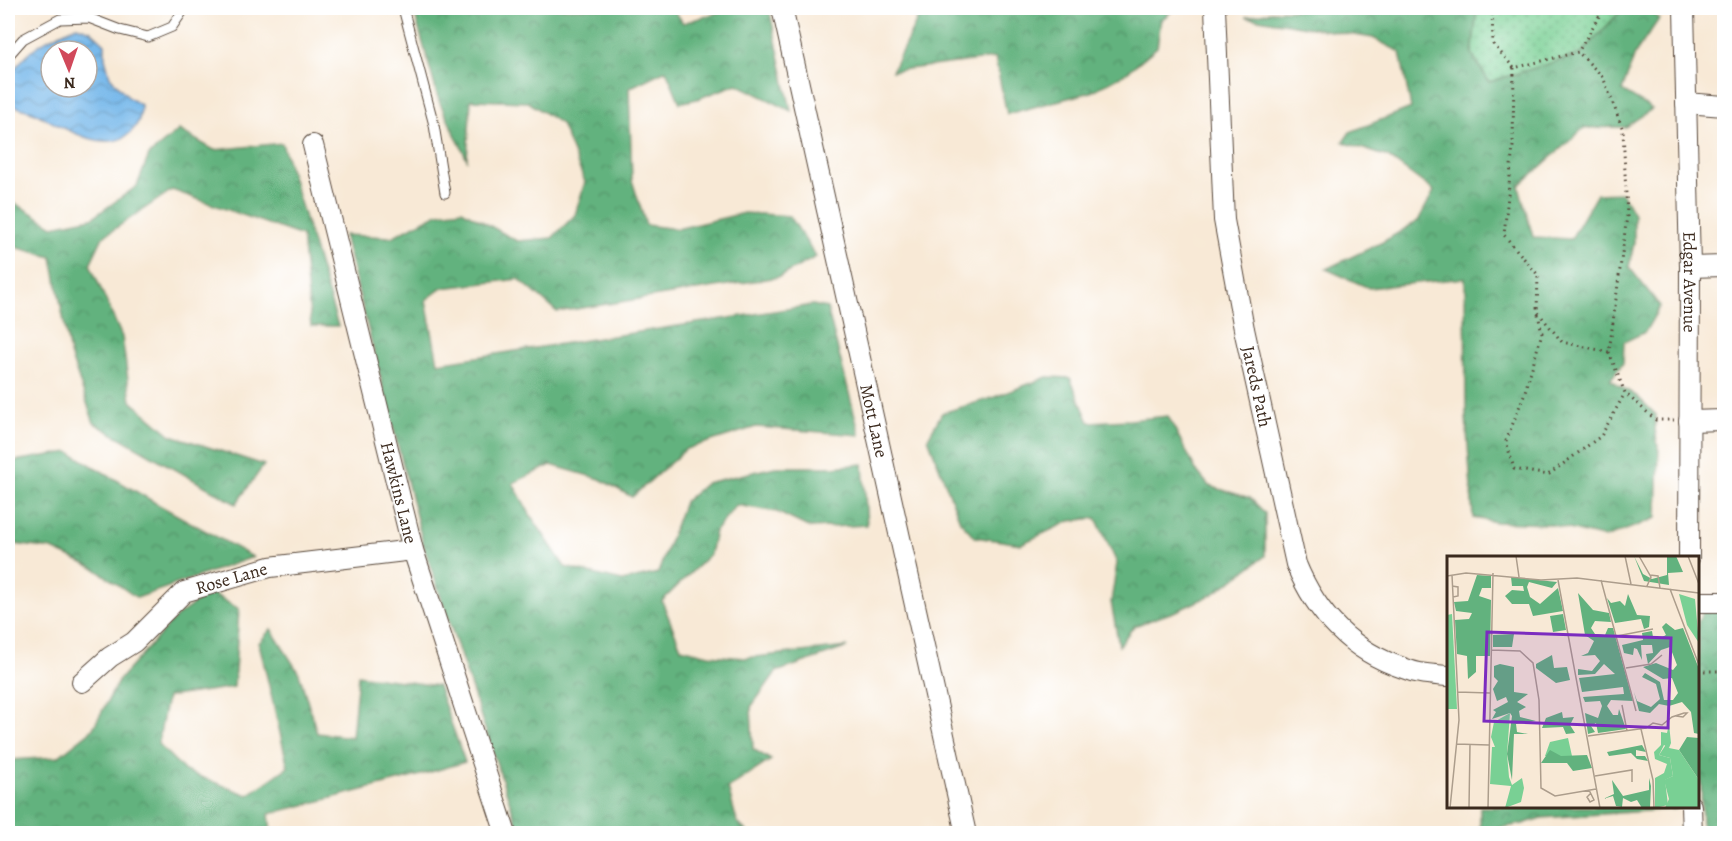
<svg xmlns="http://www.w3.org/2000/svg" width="1732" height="841" viewBox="0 0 1732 841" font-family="Alegreya,serif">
<defs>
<pattern id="grass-dots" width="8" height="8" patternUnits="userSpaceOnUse" patternTransform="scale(1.5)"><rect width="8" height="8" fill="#79d094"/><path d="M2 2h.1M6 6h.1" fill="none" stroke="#64a978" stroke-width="1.8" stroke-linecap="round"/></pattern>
<pattern id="forest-crowns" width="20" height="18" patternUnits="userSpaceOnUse" patternTransform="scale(1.5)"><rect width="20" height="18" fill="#62b27e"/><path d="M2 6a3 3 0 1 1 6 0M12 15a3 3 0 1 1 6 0" fill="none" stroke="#529167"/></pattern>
<pattern id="water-waves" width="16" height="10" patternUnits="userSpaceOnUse" patternTransform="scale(1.5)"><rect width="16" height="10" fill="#75b7ea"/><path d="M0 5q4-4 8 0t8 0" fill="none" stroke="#6195bd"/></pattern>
</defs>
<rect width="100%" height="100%" fill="#fff"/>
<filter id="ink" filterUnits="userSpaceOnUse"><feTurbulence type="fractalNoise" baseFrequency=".0167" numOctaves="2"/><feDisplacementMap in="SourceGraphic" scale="12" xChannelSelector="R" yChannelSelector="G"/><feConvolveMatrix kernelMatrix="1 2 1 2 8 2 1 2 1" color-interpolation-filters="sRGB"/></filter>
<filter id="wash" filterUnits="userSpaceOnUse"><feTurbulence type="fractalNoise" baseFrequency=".008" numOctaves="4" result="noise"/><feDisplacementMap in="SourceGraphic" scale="24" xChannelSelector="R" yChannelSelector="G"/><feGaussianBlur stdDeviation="1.35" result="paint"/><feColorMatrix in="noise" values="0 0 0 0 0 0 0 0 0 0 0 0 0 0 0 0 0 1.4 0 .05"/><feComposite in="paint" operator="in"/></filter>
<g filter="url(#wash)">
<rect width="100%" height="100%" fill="#f8e9d6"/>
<path fill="url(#grass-dots)" stroke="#5a7d59" stroke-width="1.5" d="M1477 8H1626L1617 15 1581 54 1489 82 1472 54Z"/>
<g fill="url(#forest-crowns)" stroke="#4e6e4e" stroke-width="1.5">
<path d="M413 8H673L683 23 720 12 722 8H769L791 111 737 84 697 99 680 103 666 70 629 88 632 180 646 225 677 229 744 213 790 216 816 257 779 277 557 312 519 279 442 288 426 300 438 363 813 305 827 308 860 435 756 427 686 449 632 497 600 479 551 465 513 483 531 516 565 567 622 581 658 573 684 502 706 483 775 467H833L863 464 867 525 810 528 777 512 736 505 715 531 710 554 662 601 681 648 709 655 745 658 848 647 776 672 751 707 753 749 771 760 728 788 737 822 748 833H520L424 547 344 235 392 237 438 213 462 210 517 241 552 238 575 215 585 182 561 124 528 102 471 100 467 159 439 101Z"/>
<path d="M921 8H1176L1161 20 1157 47 1126 73 1091 92 1007 114 995 58 892 71 915 24Z"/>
<path d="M1382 8H1477L1472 54 1489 82 1581 54 1617 15 1626 8H1649L1659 19 1635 54 1622 91 1652 109 1625 127 1584 128 1519 186 1533 237 1571 239 1597 194 1622 193 1634 214V243L1629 267 1660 306 1645 332 1624 342 1623 363 1610 380 1638 397 1656 415 1655 430 1659 452 1657 518 1605 538 1549 524 1496 522 1473 518 1466 416 1465 278 1369 288 1326 269 1383 242 1418 221 1434 191 1388 157 1343 142 1350 132 1411 108 1400 52 1373 38 1246 17 1280 10H1376Z"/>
<path d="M179 130 214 150 282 143 338 326H311L302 236 172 190 103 237 90 264 122 337 131 401 171 435 264 465 236 504 94 423 70 354 52 257 15 247 8 250V202L18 205 53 226 92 218 137 186 149 155Z"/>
<path d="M1047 377 1070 378 1089 422 1130 420 1168 416 1196 470 1209 486 1250 498 1265 513V556L1213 594 1179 610 1134 626 1119 646 1111 602 1117 563 1096 518 1070 521 1021 544 975 537 960 521 928 438 942 413 992 398Z"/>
<path d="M69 452 159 505 253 557 137 598 94 568 52 549 8 543V462Z"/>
<path d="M210 592 239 609 234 687 167 697 158 744 185 771 248 795 288 767 259 643 271 629 299 673 317 733 352 737 358 675 438 686 465 762 417 776 269 814 271 833 8 834V757L10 760 58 757 92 730 119 680 176 617Z"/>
<path d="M1703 611H1724V833H1702L1698 621Z"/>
<path d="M1676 806V809L1541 818 1523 824 1480 831V807Z"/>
</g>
<path fill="url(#water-waves)" stroke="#587084" stroke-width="1.5" fill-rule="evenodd" d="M77 26 91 31 105 44V58L110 77 129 98 141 105C141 118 138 125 129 134 104 155 59 125 37 114 26 108 16 110 8 100V74C17 68 22 59 31 51 44 40 61 33 77 26ZM51 51H87V87H51Z"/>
</g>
<g filter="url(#ink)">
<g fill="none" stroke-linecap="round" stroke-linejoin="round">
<g stroke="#57473a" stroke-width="11">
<g id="lane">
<path d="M403 8 434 125 445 193"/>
<path d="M8 56 23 39 60 19 89 18 120 30 148 37 172 27 185 8"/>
</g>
</g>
<g stroke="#57473a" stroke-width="22">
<g id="street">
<path id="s1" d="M782 8 966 834"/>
<path id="s2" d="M1215 8 1224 220 1244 329 1296 564C1316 613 1351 651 1403 668 1408 670 1414 672 1420 673 1430 675 1439 675 1448 676"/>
<path id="s3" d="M1684 8 1690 267 1689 558"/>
<path d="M1686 103 1724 106"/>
<path id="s4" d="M313 145 413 550 506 834"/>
<path d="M1690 267 1724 266"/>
<path d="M1689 421 1724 420"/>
<path d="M1698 602H1724"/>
<path id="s5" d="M82 682 110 657 134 642 184 592 270 567 413 550"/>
<path d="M1691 806 1692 834"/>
</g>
</g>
<g stroke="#57473a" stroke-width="3" stroke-dasharray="1.5 4.5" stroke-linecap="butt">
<path d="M1492 8 1493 44 1514 68 1578 52 1604 8"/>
<path d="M1514 68 1513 146 1504 235 1538 275 1537 311 1562 342 1609 352 1627 216 1623 130 1603 77 1578 52"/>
<path d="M1538 314 1542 333 1524 395 1506 441 1514 469 1548 475 1601 436 1625 393"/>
<path d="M1609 352 1625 393 1656 420H1674"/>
<path d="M1698 671H1724"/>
</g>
<use href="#lane" stroke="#fff" stroke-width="9"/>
<use href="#street" stroke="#fff" stroke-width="20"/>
</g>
</g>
<g text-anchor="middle" stroke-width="4.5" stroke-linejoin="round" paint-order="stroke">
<g font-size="18" fill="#3b2a1e" stroke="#fff">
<text dy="6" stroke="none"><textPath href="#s3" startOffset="274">Edgar Avenue</textPath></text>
<text dy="6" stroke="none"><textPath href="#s2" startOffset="382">Jareds Path</textPath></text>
<text dy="6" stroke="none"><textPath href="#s1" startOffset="423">Mott Lane</textPath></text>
<text dy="6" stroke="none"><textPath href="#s4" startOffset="358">Hawkins Lane</textPath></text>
<text dy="6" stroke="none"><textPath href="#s5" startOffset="186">Rose Lane</textPath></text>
</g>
</g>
<g transform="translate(1447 556)">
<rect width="252" height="252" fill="#f8e9d6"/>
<path d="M232 38 248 43 252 87 240 69ZM63 157 60 198 62 221 65 229 75 222 77 232 74 246 58 252 64 230 43 228 45 191H48L44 181 47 166ZM222 168 224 187 222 192 217 189 212 199 223 202 226 220 218 224 221 249 208 252V222L217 217 220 208 208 203 207 196 214 189V176L220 177ZM121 182 125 200H98L103 186Z" fill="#79d094"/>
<path d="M187 0 196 18 205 23 220 19V1L229 0 236 16 221 17 222 29 197 25ZM30 19 44 20V32H35L32 40 44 44 43 100H29V116L21 123 20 100 10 98 8 64 22 63 25 57 9 55 7 46 21 45ZM64 21 110 26 105 32 82 26 80 31 83 41 93 48 111 32 116 55 86 60 82 48H65L58 40 65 34 77 35 76 30H65ZM131 37 146 54 162 57 164 66 148 65 144 72 148 78 158 79 161 72H166L186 145 164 144 160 150 166 159H171L172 153 179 173 151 177 149 167 144 170 148 176 141 178 138 157 151 162 155 150 153 145 138 146 136 141 177 138 176 131 135 136 132 122 168 118 157 108 148 118 131 119V113L145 115 153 105 148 99 134 100 141 97 147 85 138 79ZM181 38 190 59 203 60 202 71 197 73 194 63 168 67 160 42 164 47 173 45 178 50ZM116 58 119 74 106 76 103 60ZM219 67 228 74 236 72 252 113V178L247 177 244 156 235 146 222 150 212 148 203 157 192 155 187 136 190 145 204 151 213 143 209 128 195 121 198 117 213 126 217 144H226L231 137 225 122 216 123 196 111 209 107 226 114 230 109 223 91 214 94 201 108 199 98 206 97 205 89H194L195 104 190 93 187 92 186 99 177 97 175 89 196 84 195 77 205 75 206 81 213 82 219 79 215 71ZM67 78 65 91H46V79ZM105 99 107 112 120 111 123 124 109 127 89 112V108ZM53 108 67 111V136L81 138 70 146 79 151 72 155 73 161 89 165 69 168 70 176 81 178H67L65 224 60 198 65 160 63 157 45 163 49 156 46 154 61 146 59 141 50 145 46 133 51 125 47 121V110ZM115 156 116 162 127 161 123 169 128 177 119 178 116 171 95 172 99 162ZM240 181 252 182V224L232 194ZM195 189 199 196 189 194V200H198L201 205 190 203 184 197 162 200 160 196ZM103 194 114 200 140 199 145 212 126 215 120 207H94ZM202 222 204 230 203 252H195L190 244 184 246 176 242 175 251 169 250 166 240 156 243 167 238 165 224 176 240 202 234Z" fill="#62b27e"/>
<path d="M220 187 222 192 232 194 252 224V252H218L222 243 217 224 226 220 223 202 212 199Z" fill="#79d094"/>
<path d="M5 58 10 153H0V59Z" fill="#79d094"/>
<path fill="none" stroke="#ac9d8c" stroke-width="1.5" d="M69 0 72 21M178 0 184 28M192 0 204 21 200 30M241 0 252 28M203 19 211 20 213 32M0 20 19 17 94 24 130 22 252 37M111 24 153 252M154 24 189 155M5 30 11 31V40L6 41M223 33 252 109M170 80 206 73M44 94 73 95 86 107 92 144 94 232 108 240 149 233M179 112 204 108 215 99M10 136 43 137M175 149 180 175M194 173 206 224 207 252M141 180 199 172 206 167 215 169 225 161 237 157H240L236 161 229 160M9 188 42 189M148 220 185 214V226M142 234 147 244 143 246 140 241 144 237M3 252 12 164 5 19M22 252 23 188M41 252 46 17"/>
<path fill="#7b2cbf" fill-opacity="0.15" stroke="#7b2cbf" stroke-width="3" d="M40 76 224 82 221 172 37 165Z"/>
<rect width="252" height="252" fill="none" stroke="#3b2a1e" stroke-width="3"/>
</g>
<rect width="1732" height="841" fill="none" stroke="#fff" stroke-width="30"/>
<g transform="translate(69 69) rotate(178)"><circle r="28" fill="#ffffff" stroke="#b1aaa5" stroke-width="1.5"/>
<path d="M0-4.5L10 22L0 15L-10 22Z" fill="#d1495b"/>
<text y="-9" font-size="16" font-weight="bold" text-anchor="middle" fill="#3b2a1e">N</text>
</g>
</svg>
